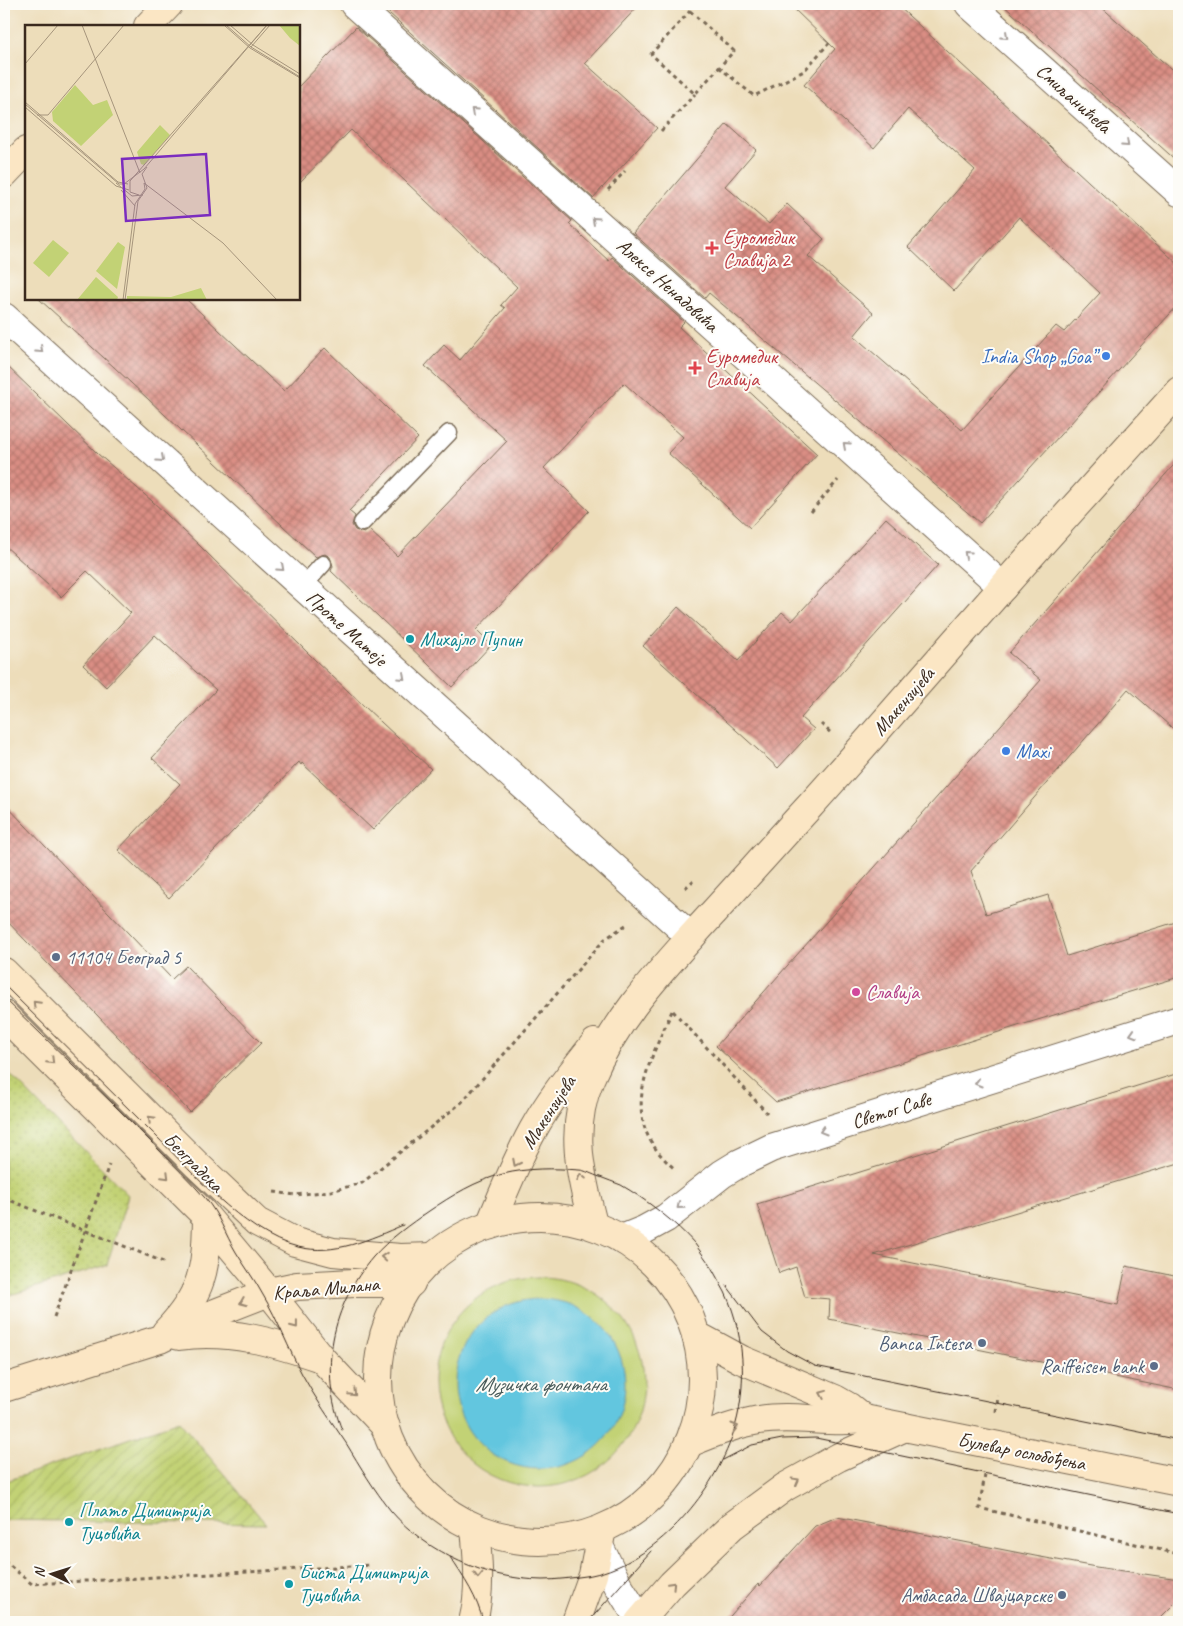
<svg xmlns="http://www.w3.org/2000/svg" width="1183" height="1626" viewBox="0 0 1183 1626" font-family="Caveat,sans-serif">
<defs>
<pattern id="park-dots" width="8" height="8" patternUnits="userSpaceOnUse" patternTransform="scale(1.25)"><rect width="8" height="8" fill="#c2d275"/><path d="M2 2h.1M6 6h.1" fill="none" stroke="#a8b465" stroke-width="1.8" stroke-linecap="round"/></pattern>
<pattern id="garden-furrows" width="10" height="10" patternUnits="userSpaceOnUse" patternTransform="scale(1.25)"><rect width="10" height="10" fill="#c2d275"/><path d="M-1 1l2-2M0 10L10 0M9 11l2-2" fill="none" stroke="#a8b465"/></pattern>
<pattern id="building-cross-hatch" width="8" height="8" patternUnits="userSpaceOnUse" patternTransform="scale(1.25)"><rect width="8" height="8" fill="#da8e84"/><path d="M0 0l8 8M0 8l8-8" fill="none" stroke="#b2746b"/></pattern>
</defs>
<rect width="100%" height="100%" fill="#fdfcf7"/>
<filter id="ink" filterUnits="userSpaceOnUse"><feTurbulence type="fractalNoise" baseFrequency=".02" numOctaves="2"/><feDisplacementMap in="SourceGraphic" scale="10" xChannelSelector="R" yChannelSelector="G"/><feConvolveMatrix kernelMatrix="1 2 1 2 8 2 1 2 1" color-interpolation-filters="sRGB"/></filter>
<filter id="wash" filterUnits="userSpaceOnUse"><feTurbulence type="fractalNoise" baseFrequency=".0096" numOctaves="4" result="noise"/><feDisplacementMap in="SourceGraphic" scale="20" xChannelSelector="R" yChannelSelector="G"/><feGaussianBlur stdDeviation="1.12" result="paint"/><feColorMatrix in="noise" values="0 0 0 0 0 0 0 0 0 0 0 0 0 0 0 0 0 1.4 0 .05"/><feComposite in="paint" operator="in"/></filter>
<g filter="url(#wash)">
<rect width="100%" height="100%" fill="#edddba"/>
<circle fill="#c2d275" stroke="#7e7e4a" cx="539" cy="1382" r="105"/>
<path fill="url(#park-dots)" stroke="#7e7e4a" d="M4 1068 128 1195 107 1265 4 1297Z"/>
<path fill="url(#garden-furrows)" stroke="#7e7e4a" d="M179 1421 266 1524 4 1520V1482Z"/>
<circle fill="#62c6df" stroke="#4e787e" cx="540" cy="1384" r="85"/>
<g id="blocks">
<g fill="url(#building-cross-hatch)">
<path d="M379 4H640L585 63 657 128 593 198Z"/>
<path d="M789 4H896L1179 265V304L980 523 709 293 705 298 633 233 727 124 756 150 725 186 769 224 787 204 824 239 808 256 873 313 854 336 962 430 1056 326 1064 332 1100 293 1019 217 954 291 908 247 975 170 908 109 874 148 804 85 835 49Z"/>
<path d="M1002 4H1098L1179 76V163Z"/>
<path d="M356 27 572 221 569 224 609 261 612 257 684 322 679 327 817 454 750 528 668 453 683 437 624 383 544 468 589 511 476 630 491 645 452 687 331 571 333 566 330 557 325 554 316 557 114 367 39 299H186L284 391 325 348 418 438 349 511 355 516 352 525 355 530 364 533 369 530 397 556 507 441 425 366 444 345 460 360 505 308 501 305 517 287 351 130 299 183V86Z"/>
<path d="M4 363 98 454 152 501 199 545 315 660 431 769 373 830 302 763 301 765 299 762 169 898 118 850 180 784 152 758 216 690 155 635 106 687 83 665 131 613 87 571 61 597 4 545Z"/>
<path d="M1179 459V734L1128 689 971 871 986 914 1048 895 1067 956 1179 921V977L1021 1025 776 1102 716 1046 1041 680 1009 653Z"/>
<path d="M886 518 938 565 801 718 814 729 778 768 643 646 678 607 738 661 782 612 792 621Z"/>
<path d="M4 803 172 979 186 966 261 1043 190 1112 4 918Z"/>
<path d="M1179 1073V1163L874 1255 1118 1305 1126 1266 1179 1277V1390L829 1319 830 1299 805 1297 796 1267 779 1273 757 1204Z"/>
<path d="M837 1517 1035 1556 1096 1567 1179 1579V1599L1156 1622H725L758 1584 760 1586 815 1526Z"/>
</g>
</g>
</g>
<g filter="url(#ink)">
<use href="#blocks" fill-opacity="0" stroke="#796955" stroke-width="1"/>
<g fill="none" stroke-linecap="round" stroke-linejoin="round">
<g stroke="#796955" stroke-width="19">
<g id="lane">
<path d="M362 523 449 433"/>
<path d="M302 587 323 564"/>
</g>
</g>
<g stroke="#796955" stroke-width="30">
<g id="street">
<path d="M354 4 1003 587"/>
<path d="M969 4 1179 192"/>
<path d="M4 317 691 937"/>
<path d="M622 1239 644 1230 666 1218 722 1174 740 1163 771 1148 1179 1020"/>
<path d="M599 1546 619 1587 641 1622"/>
</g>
</g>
<g stroke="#796955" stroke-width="30">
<g id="secondary">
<path d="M148 26 169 4"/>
<path d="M4 174 26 151"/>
<path d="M4 972 197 1165 257 1222 295 1242 333 1252 400 1258 433 1257"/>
<path d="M4 1015 203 1213 269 1292 321 1358 386 1427"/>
<circle cx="540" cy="1379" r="162"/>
<path d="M593 1224C580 1173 569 1129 590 1079 615 1019 659 973 702 925 738 886 773 846 809 807 874 735 937 661 1002 588 1060 522 1120 457 1179 391"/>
<path d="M490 1225C503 1193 516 1161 533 1130 550 1099 573 1071 595 1043"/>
<path d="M166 1332C203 1293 206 1270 207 1219"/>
<path d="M696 1335 742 1360 835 1399 849 1407 864 1419"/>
<path d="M179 1336C229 1329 274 1342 321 1358"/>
<path d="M4 1388 160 1339 205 1317 269 1292 297 1286 354 1283H411"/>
<path d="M689 1443C711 1434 735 1424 759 1420 794 1414 829 1424 864 1419L1179 1482"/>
<path d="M473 1622C481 1591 478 1560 475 1528"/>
<path d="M576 1622 593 1575 602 1529"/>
<path d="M639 1622 672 1584 732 1526 785 1487 839 1457 905 1427"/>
</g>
</g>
<g stroke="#796955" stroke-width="3" stroke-dasharray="4 4" stroke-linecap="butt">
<path d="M690 11 734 51 695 94 651 54Z"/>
<path d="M719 67 754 96 804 71 829 43"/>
<path d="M661 131 695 94"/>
<path d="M608 190 625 171"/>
<path d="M811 512 838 480"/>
<path d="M821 724 831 733"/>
<path d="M685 888 693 881"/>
<path d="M672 1011C647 1068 616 1120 675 1169"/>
<path d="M673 1011 767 1113"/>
<path d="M274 1192 295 1195 331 1191 362 1183 462 1102 605 939 629 923"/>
<path d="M4 1198 166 1263"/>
<path d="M54 1317 109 1165"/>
<path d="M996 1412 998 1396"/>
<path d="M985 1475 979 1508 1179 1554"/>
<path d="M4 1561 32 1584 371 1565"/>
</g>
<use href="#lane" stroke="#fff" stroke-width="16"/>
<use href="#street" stroke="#fff" stroke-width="28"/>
<use href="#secondary" stroke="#fbe6c4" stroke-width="28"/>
<g stroke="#3b2a1e" stroke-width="1">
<path d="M4 985C51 1032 99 1079 146 1126 186 1165 243 1234 298 1247 334 1256 370 1239 403 1225"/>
<path d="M4 998C55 1048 107 1097 157 1148 172 1164 190 1180 205 1198 219 1214 225 1234 236 1252 245 1267 255 1280 263 1295 278 1320 288 1348 302 1374 315 1398 331 1421 346 1443 360 1466 374 1490 391 1511 428 1554 486 1579 542 1580 557 1580 571 1578 586 1576 650 1566 706 1502 729 1445 748 1397 747 1339 725 1292 720 1283 715 1274 710 1265"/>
<path d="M727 1286 762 1332 787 1351 815 1366 1179 1440"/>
<path d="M342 1430C318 1370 332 1305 373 1257 389 1239 410 1224 429 1211 451 1196 477 1180 503 1174 527 1168 554 1168 579 1170 585 1170 593 1175 600 1177 607 1180 614 1182 621 1185 644 1198 678 1224 695 1244 701 1252 707 1261 713 1269"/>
<path d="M723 1460 752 1445 782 1439 816 1438 1179 1514"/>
<path d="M450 1557C464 1578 478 1598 483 1622"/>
<path d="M588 1622 651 1551"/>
</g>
</g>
<defs><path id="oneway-chevron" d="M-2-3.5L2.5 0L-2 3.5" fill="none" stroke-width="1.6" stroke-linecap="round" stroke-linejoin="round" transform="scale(1.25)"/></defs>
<g stroke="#a79f9a">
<use href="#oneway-chevron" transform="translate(1005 36) rotate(42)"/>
<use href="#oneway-chevron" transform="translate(474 111) rotate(-138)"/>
<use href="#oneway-chevron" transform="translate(1126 144) rotate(42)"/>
<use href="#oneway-chevron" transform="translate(595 220) rotate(-138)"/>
<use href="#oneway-chevron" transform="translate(40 350) rotate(42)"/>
<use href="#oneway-chevron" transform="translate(846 445) rotate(-138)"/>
<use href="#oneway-chevron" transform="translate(161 459) rotate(42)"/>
<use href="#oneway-chevron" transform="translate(967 554) rotate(-138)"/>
<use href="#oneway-chevron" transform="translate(281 568) rotate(42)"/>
<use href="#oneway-chevron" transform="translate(402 677) rotate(42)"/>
<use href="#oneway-chevron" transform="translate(1133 1034) rotate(163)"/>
<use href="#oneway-chevron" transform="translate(978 1083) rotate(163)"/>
<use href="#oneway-chevron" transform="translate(823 1131) rotate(163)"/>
<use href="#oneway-chevron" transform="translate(680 1206) rotate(141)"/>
</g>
<g stroke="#9b8871">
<use href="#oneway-chevron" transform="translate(36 1004) rotate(-135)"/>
<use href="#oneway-chevron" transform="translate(51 1061) rotate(45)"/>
<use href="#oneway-chevron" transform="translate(151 1119) rotate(-135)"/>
<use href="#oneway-chevron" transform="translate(516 1163) rotate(117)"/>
<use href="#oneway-chevron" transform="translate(166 1176) rotate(45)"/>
<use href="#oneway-chevron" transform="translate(581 1177) rotate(-102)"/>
<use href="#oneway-chevron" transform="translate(384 1257) rotate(-176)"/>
<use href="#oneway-chevron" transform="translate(243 1302) rotate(158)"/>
<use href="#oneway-chevron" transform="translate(295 1325) rotate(52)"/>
<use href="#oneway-chevron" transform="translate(353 1393) rotate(46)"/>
<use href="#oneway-chevron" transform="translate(823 1394) rotate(-158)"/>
<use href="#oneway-chevron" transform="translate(735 1427) rotate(-16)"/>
<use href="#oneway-chevron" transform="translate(796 1481) rotate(-29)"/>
<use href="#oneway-chevron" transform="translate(478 1575) rotate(92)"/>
<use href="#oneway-chevron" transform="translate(672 1585) rotate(-47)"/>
</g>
</g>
<g fill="#e0444e" stroke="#fdfcf7" stroke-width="2">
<path d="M709.5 240.5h5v5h5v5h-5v5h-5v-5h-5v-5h5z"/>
<path d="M692.5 360.5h5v5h5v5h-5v5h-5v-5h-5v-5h5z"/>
</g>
<g fill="#3f7fe0" stroke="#fdfcf7" stroke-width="2">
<circle cx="1106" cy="356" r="5"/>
<circle cx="1006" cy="751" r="5"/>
</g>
<g fill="#0f9aa8" stroke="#fdfcf7" stroke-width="2">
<circle cx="410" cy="639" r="5"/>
<circle cx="69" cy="1522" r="5"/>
<circle cx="289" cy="1584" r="5"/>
</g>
<g fill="#5c6f8a" stroke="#fdfcf7" stroke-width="2">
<circle cx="56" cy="957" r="5"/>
<circle cx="982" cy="1343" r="5"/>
<circle cx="1154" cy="1366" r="5"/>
<circle cx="1062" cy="1595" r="5"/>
</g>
<circle fill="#d1479c" stroke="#fdfcf7" stroke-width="2" cx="856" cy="992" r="5"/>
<g text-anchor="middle" stroke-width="4" stroke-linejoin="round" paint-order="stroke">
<g font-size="20" fill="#3b2a1e" stroke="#fdfcf7">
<text transform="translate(1074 98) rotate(42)" y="7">Смиљанићева</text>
<text transform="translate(668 285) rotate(42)" y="7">Алексе Ненадовића</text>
<text transform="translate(347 628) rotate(42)" y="7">Проте Матеје</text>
<text transform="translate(903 701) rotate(-49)" y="7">Макензијева</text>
<text transform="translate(891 1110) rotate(-17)" y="7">Светог Саве</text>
<text transform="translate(548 1112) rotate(-57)" y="7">Макензијева</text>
<text transform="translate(194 1162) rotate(45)" y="7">Београдска</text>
<text transform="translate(326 1288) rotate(-5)" y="7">Краља Милана</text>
<text transform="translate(1022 1451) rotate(11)" y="7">Булевар ослобођења</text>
</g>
<g font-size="20" fill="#be3a42" stroke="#fdfcf7" text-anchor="start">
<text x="723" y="244">Еуромедик<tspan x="723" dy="23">Славија 2</tspan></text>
<text x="706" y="363">Еуромедик<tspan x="706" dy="23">Славија</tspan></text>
</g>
<g font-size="20" fill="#366cbe" stroke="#fdfcf7" text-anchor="end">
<text x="1096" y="363">India Shop „Goa”</text>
<text x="1016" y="758" text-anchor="start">Maxi</text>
</g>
<g font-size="20" fill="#0d838f" stroke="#fdfcf7" text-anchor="start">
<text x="420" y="646">Михајло Пупин</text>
<text x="79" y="1517">Плато Димитрија<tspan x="79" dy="23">Туцовића</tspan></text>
<text x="299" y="1579">Биста Димитрија<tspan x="299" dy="23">Туцовића</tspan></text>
</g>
<g font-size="20" fill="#4e5e75" stroke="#fdfcf7" text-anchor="end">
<text x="66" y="964" text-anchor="start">11104 Београд 5</text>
<text x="972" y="1350">Banca Intesa</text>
<text x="1144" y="1373">Raiffeisen bank</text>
<text x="1052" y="1602">Амбасада Швајцарске</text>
</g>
<g font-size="20" fill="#b23c85" stroke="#fdfcf7" text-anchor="start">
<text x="866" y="999">Славија</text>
</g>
<g font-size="21" font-style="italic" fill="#475958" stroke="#fdfcf7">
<text x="541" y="1391">Музичка фонтана</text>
</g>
</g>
<g transform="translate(25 25)">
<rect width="275" height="275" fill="#edddba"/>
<path d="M28 215 44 228 24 252 8 238Z" fill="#c2d275"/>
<path d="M254 0H275V21L265 13ZM50 60 68 80 82 75 88 90 56 121 28 96 27 87ZM135 100 145 110 119 140 116 139 112 127ZM93 217 100 222 92 264 71 246ZM71 252 93 272 92 275H52ZM176 263 182 275H102V271L146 272Z" fill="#c2d275"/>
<path fill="none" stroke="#a6957c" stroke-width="1" d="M57 0 115 148M199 0 225 23 275 53M201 0 226 22 275 52M205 0 228 20 275 49M226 22 245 0M0 39 33 0M0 77 93 157 103 159M0 79 94 159H99L119 144 242 0M0 82 91 161 104 165M12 90H23L99 0M91 158 107 171 118 170M119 158 198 218 252 275M96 165 110 181M114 170 105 167V156L242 0M98 275 110 179 120 164 119 158M100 275 113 176 122 163 117 149 122 142"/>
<path fill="#7b2cbf" fill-opacity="0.15" stroke="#7b2cbf" stroke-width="2.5" d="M181 129 185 190 101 196 97 134Z"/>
<rect width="275" height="275" fill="none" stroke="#3b2a1e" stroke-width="2.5"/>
</g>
<rect width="1183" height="1626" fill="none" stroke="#fdfcf7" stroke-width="20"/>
<g transform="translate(52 1574) rotate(274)" stroke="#fdfcf7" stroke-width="4" paint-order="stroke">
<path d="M0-4L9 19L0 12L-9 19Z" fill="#3b2a1e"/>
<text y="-8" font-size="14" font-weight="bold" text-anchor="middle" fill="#3b2a1e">N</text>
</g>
</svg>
